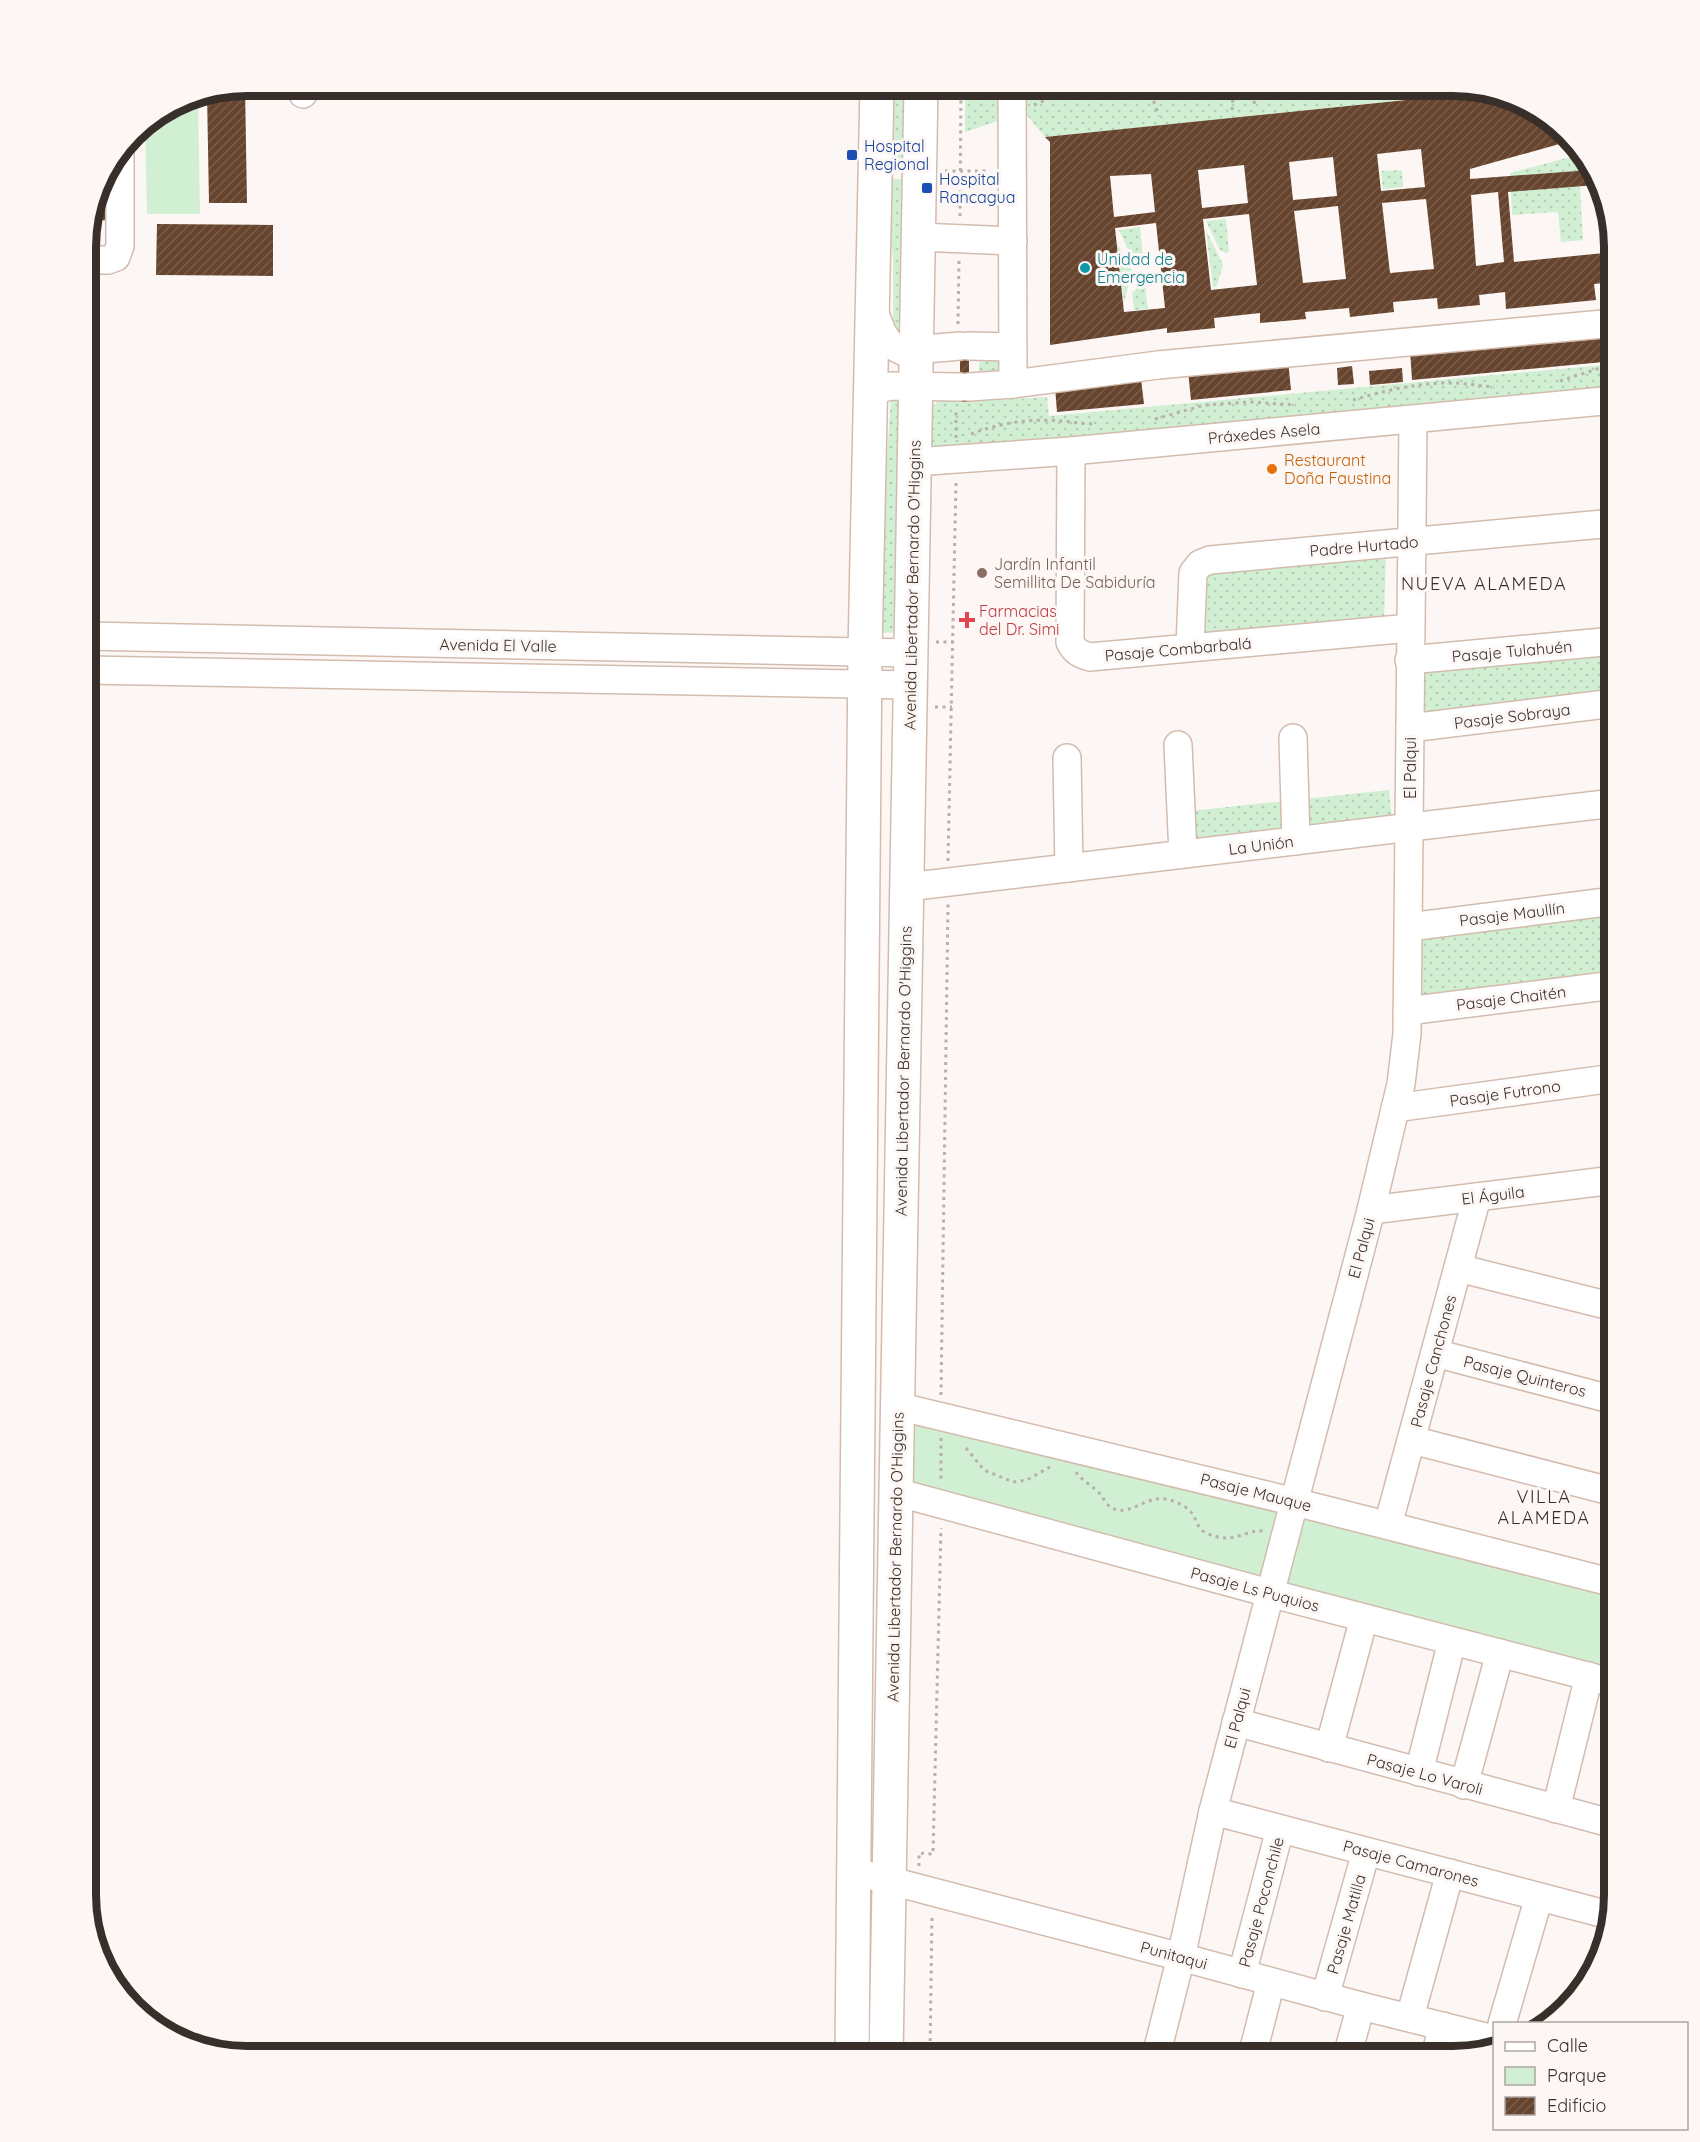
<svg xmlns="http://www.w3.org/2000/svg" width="1700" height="2142" viewBox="0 0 1700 2142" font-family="Quicksand,sans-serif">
<defs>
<pattern id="grass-dots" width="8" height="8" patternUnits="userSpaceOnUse" patternTransform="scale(1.5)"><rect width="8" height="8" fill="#d1efd2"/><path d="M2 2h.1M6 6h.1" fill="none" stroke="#b4cdb4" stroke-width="1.8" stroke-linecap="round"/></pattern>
<pattern id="building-hatch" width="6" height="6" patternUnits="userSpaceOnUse" patternTransform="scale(1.5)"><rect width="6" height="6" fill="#67442e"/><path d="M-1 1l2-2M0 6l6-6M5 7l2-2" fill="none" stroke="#795d4b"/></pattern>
</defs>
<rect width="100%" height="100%" fill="#fcf7f4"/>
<g fill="url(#grass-dots)">
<rect x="887" y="86" width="24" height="81"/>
<path d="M965 86H996L1001 120 965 132Z"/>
<path d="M1037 86H1463L1465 94 1045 137 1020 107 1022 88 1036 89Z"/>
<path d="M1578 155 1583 240 1561 242 1558 212 1512 215 1510 173Z"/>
<path d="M1402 170 1403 187 1383 189 1381 171Z"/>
<path d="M886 179H910L908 345 893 342V258Z"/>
<path d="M1226 219 1229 252 1226 253 1220 250 1206 221Z"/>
<path d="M1140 227 1144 266 1136 267 1119 230Z"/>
<path d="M1206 230 1223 265 1217 285 1213 288Z"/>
<path d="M1117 243 1132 271 1124 303Z"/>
<path d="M1145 286 1148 309 1134 310 1132 293 1137 288Z"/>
<path d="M996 360 1001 364 1003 374 979 383V362Z"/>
<path d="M1614 364V389L938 451C936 450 932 446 931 444 926 434 927 409 936 403 942 398 952 399 960 398V402H969L1047 397 1049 416Z"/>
<path d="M902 393 901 633 878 632 882 485 887 456 891 399Z"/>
<path d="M1386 552 1384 623 1198 639 1204 578 1216 567Z"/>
<path d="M1614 650V696L1422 718V671Z"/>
<path d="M1389 790 1392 820 1194 841 1190 811Z"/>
<path d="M1614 908V977L1417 1002 1418 936Z"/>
</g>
<g fill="#d1efd2">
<path d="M198 95 200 214H147L145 122 185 98Z"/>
<path d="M917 1405 1614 1593V1678L909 1493Z"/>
</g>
<g fill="url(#building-hatch)" fill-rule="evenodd">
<path d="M245 86 247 203H209L207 93Z"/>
<path d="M1464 86 1534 107 1570 141 1470 169V179L1591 170 1596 185 1508 192 1514 262 1614 252V282L1594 284 1596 300 1506 309 1505 292 1479 295 1480 305 1438 309 1437 298 1393 302 1394 312 1350 317 1349 308 1305 312 1306 319 1260 323V313L1214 318 1215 328 1167 333V328L1050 345V142L1045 137 1465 94ZM1421 149 1425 187 1381 191 1377 154ZM1333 157 1337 196 1293 200 1289 162ZM1244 165 1248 203 1202 208 1198 170ZM1151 174 1155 212 1114 217 1110 176ZM1498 192 1504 262 1476 266 1471 195ZM1426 199 1434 269 1390 273 1382 203ZM1338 206 1346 279 1303 283 1294 211ZM1249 214 1257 285 1211 290 1203 219ZM1156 223 1165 308 1124 312 1115 228Z"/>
<path d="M109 166 110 220 90 221 102 175Z"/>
<path d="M157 224 273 225V276L156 275Z"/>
<path d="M1614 331V361L1412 380 1410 350Z"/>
<rect x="960" y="339" width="9" height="63"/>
<path d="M1288 361 1291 390 1191 400 1188 371Z"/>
<path d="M1352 366 1354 384 1338 385 1337 368Z"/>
<path d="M1402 368 1403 382 1370 385 1369 371Z"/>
<path d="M1141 379 1144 404 1057 412 1055 387Z"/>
</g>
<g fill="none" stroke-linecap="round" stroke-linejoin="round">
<g stroke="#d3bcae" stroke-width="30">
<g id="minor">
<path d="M302 86 303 94"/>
<path d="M1012 86 1013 384"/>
<path d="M919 237 1013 241"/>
<path d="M86 260H108L116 257 120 246V152"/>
<path d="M874 310C880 327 884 344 902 351L960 346"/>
<path d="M969 346 1012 347"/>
<path d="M969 387 1013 384 1158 365 1614 323"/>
<path d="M871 396 880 389 890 386 960 387"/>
<path d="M1071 451 1070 642C1075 652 1080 654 1090 657L1410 628"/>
<path d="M914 462 1071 451 1614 400"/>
<path d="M86 636 911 653"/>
<path d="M1190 647 1193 573 1200 564 1210 560 1614 523"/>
<path d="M1409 660 1614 641"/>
<path d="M86 670 910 685"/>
<path d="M1410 728 1614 703"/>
<path d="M1293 738 1296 841"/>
<path d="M1178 745 1183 854"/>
<path d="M1067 758 1069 868"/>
<path d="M907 887 1614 803"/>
<path d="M1409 927 1614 901"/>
<path d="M1407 1011 1614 985"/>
<path d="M1395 1108 1614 1078"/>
<path d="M1371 1210 1614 1180"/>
<path d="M1458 1268 1614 1307"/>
<path d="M1435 1353 1614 1400"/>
<path d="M897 1406 1295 1502 1614 1583"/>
<path d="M1412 1440 1614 1492"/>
<path d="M896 1492 1269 1593 1614 1683"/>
<path d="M1388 1525 1477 1197"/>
<path d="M1236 1722 1614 1824"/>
<path d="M1329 1748 1364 1618"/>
<path d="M1419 1772 1452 1641"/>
<path d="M1464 1785 1500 1653"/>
<path d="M1556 1809 1589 1676"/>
<path d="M1213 1811 1609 1915"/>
<path d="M853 1871 1181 1957 1361 2006 1494 2039"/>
<path d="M1242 1974 1280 1829"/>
<path d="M1325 1997 1366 1852"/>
<path d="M1410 2017 1450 1873"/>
<path d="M1502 2024 1539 1897"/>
<path d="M1156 2056 1181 1957 1213 1811 1371 1210 1401 1084 1407 1034 1413 420"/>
<path d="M1252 2056 1271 1982"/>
<path d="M1347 2056 1361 2006"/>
<path d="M1435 2056 1443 2026"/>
</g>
</g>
<g stroke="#d3bcae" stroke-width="36">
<g id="major">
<path d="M852 2056 865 652 877 86"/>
<path d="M886 2056 921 86"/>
</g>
</g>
<g stroke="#b6afac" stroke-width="3" stroke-dasharray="3 4.5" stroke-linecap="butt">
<path d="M1252 86 1255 108"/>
<path d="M1320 86 1323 98"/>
<path d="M1334 86 1340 98"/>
<path d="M1427 86 1429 91"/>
<path d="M1064 91 1073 86"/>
<path d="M1151 94 1159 116"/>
<path d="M1034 105 1062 93 1112 90 1144 95 1158 91 1234 95"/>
<path d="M1232 110 1234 86"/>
<path d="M945 171H989"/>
<path d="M960 216 961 86"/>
<path d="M958 324 959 261"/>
<path d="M1560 381 1597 369 1614 367"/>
<path d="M1353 400C1387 390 1421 382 1456 383 1469 384 1482 386 1494 387"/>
<path d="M1155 419 1205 405 1251 402 1296 405"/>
<path d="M971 434C999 423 1031 418 1061 421 1072 422 1083 424 1095 424"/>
<path d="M956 438V408"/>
<path d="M936 642H953"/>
<path d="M935 707H952"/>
<path d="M948 861 956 481"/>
<path d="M941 1395 948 904"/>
<path d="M941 1438V1482"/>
<path d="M966 1448 984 1470 1013 1482 1027 1480 1050 1467"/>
<path d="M1076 1472C1082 1481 1092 1485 1100 1494 1103 1497 1105 1502 1108 1505 1126 1521 1145 1495 1165 1499 1173 1500 1184 1505 1190 1511 1197 1518 1196 1528 1206 1533 1234 1546 1243 1529 1265 1531"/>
<path d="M919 1866V1853L933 1854 941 1528"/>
<path d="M930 2056 932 1914"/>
</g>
<use href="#minor" stroke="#fff" stroke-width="27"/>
<use href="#major" stroke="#fff" stroke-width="33"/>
</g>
<g fill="#1a4fb4" stroke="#fcf7f4" stroke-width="2">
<rect x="846" y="149" width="12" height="12" rx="3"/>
<rect x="921" y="182" width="12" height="12" rx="3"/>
</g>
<circle fill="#0f9aa8" stroke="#fcf7f4" stroke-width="2" cx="1085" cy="268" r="6"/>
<circle fill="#e8710a" stroke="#fcf7f4" stroke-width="2" cx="1272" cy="469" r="6"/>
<circle fill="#8d6e63" stroke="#fcf7f4" stroke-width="2" cx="982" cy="573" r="6"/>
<path fill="#e0444e" stroke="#fcf7f4" stroke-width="2" d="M964 611h6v6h6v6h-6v6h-6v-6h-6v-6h6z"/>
<g text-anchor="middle" stroke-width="6" stroke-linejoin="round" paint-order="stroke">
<g font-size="16" fill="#164399" stroke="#fcf7f4" text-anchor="start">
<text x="864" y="152">Hospital<tspan x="864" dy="18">Regional</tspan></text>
<text x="939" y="185">Hospital<tspan x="939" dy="18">Rancagua</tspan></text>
</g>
<g font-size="16" fill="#0d838f" stroke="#fcf7f4" text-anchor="start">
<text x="1097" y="265">Unidad de<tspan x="1097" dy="18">Emergencia</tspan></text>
</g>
<g font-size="16" fill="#382f2a" stroke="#fcf7f4">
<text transform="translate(1264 433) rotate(-5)" y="6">Práxedes Asela</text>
<text transform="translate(1364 546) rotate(-5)" y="6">Padre Hurtado</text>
<text transform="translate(912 585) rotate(-89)" y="6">Avenida Libertador Bernardo O'Higgins</text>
<text transform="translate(498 645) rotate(1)" y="6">Avenida El Valle</text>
<text transform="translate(1178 649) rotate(-5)" y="6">Pasaje Combarbalá</text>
<text transform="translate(1512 651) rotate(-5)" y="6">Pasaje Tulahuén</text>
<text transform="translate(1512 716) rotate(-7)" y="6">Pasaje Sobraya</text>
<text transform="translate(1410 768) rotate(-90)" y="6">El Palqui</text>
<text transform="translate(1261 845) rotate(-7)" y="6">La Unión</text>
<text transform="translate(1512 914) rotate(-7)" y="6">Pasaje Maullín</text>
<text transform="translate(1511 998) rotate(-7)" y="6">Pasaje Chaitén</text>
<text transform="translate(903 1071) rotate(-89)" y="6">Avenida Libertador Bernardo O'Higgins</text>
<text transform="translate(1505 1093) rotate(-8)" y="6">Pasaje Futrono</text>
<text transform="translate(1493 1195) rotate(-7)" y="6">El Águila</text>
<text transform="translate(1361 1248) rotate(-75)" y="6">El Palqui</text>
<text transform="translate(1433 1361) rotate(-75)" y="6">Pasaje Canchones</text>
<text transform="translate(1525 1376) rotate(14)" y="6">Pasaje Quinteros</text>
<text transform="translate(1256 1492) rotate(14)" y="6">Pasaje Mauque</text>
<text transform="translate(895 1557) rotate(-89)" y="6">Avenida Libertador Bernardo O'Higgins</text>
<text transform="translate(1255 1589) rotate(15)" y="6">Pasaje Ls Puquios</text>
<text transform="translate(1237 1718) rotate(-75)" y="6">El Palqui</text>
<text transform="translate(1425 1774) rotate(15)" y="6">Pasaje Lo Varoli</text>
<text transform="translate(1411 1863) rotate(15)" y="6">Pasaje Camarones</text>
<text transform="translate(1261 1902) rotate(-75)" y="6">Pasaje Poconchile</text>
<text transform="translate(1346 1924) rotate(-74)" y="6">Pasaje Matilla</text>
<text transform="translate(1174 1955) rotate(15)" y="6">Punitaqui</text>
</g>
<g font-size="16" fill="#c56008" stroke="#fcf7f4" text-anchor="start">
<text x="1284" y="466">Restaurant<tspan x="1284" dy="18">Doña Faustina</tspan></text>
</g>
<g font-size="16" fill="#785e54" stroke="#fcf7f4" text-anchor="start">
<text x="994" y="570">Jardín Infantil<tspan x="994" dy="18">Semillita De Sabiduría</tspan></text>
</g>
<g font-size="16" fill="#be3a42" stroke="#fcf7f4" text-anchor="start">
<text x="979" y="617">Farmacias<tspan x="979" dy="18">del Dr. Simi</tspan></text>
</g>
<g font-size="18" letter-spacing="1.5" fill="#382f2a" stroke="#fcf7f4">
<text x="1484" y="590">NUEVA ALAMEDA</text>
<text x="1544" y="1503">VILLA<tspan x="1544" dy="21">ALAMEDA</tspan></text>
</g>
</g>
<path d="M0 0H1700V2142H0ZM247 96H1453A151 151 0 0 1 1604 247V1895A151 151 0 0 1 1453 2046H247A151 151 0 0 1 96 1895V247A151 151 0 0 1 247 96Z" fill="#fcf7f4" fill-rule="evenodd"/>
<path fill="none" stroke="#382f2a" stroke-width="8" d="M247 96H1453A151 151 0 0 1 1604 247V1895A151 151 0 0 1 1453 2046H247A151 151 0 0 1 96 1895V247A151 151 0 0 1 247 96Z"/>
<rect x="1493" y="2022" width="195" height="108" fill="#fcf7f4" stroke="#aea7a3" stroke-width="1.5"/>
<rect x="1505" y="2042" width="30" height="9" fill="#ffffff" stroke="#aea7a3" stroke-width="1.5"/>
<text x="1547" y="2052" font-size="18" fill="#382f2a">Calle</text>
<rect x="1505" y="2067" width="30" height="18" fill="#d1efd2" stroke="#aea7a3" stroke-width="1.5"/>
<text x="1547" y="2082" font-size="18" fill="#382f2a">Parque</text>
<rect x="1505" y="2097" width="30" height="18" fill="url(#building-hatch)" stroke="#aea7a3" stroke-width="1.5"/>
<text x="1547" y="2112" font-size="18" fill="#382f2a">Edificio</text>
</svg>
